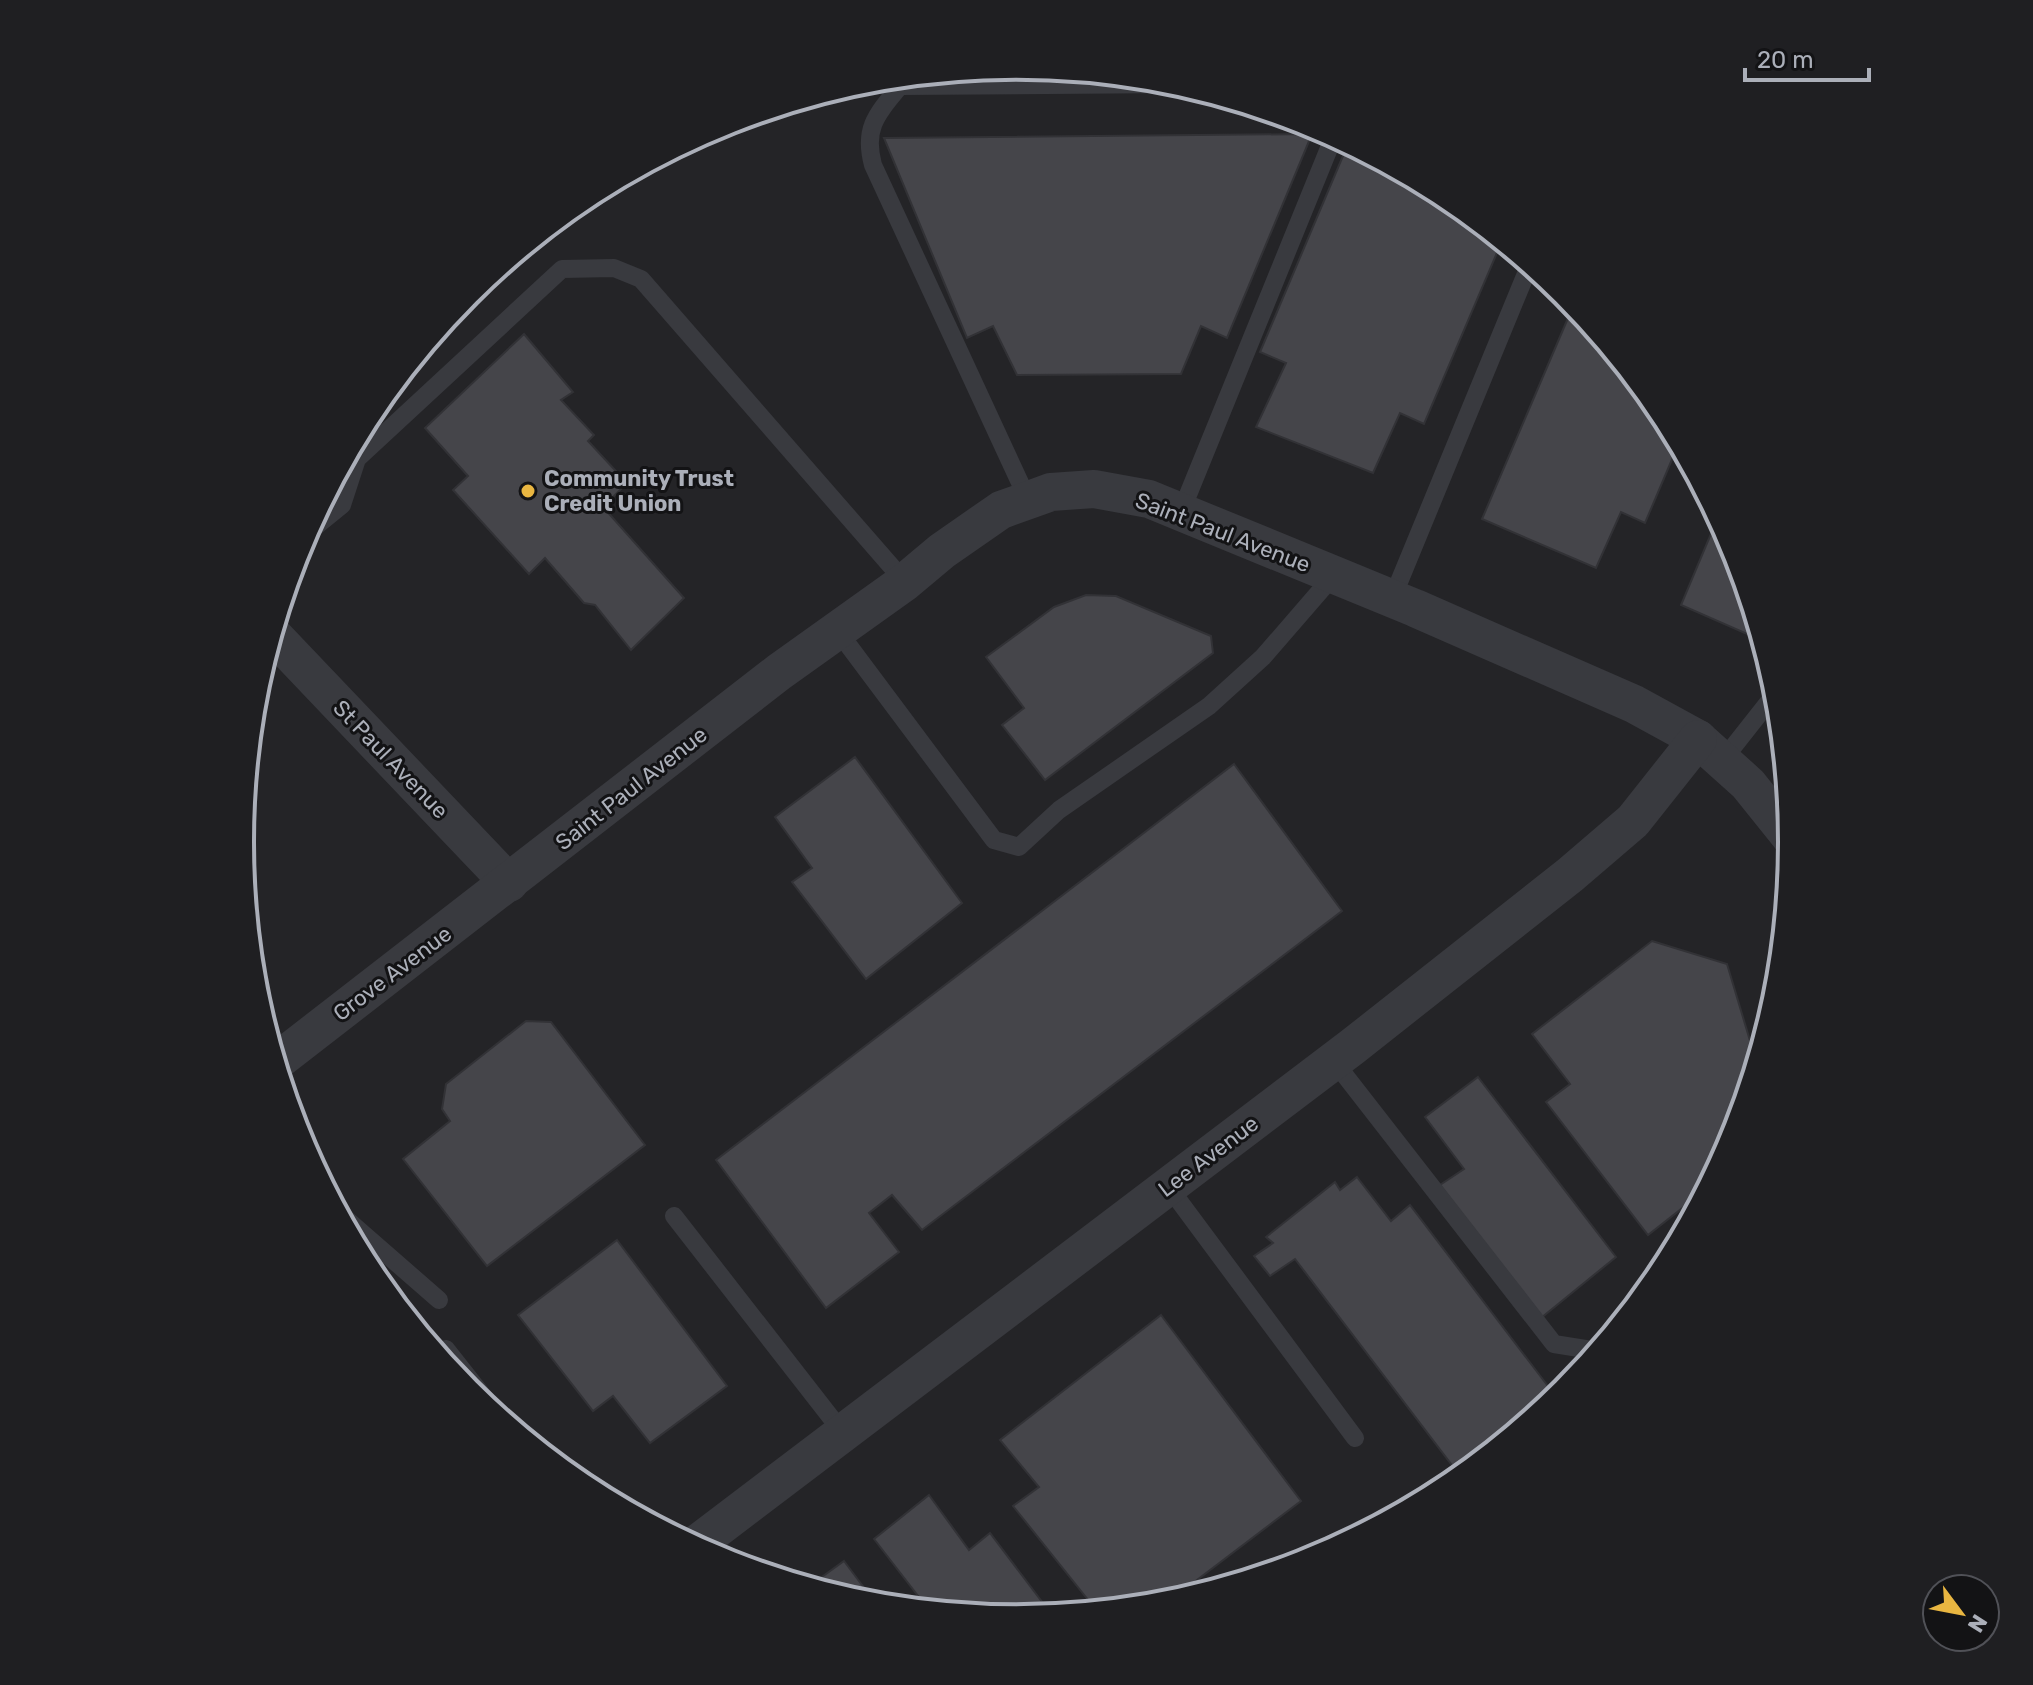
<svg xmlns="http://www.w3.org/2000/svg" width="2033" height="1685" viewBox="0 0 2033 1685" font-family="Rubik,sans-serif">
<rect width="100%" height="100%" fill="#18181a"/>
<circle fill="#242427" cx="1016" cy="842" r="774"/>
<g fill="#45454a" stroke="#323236" stroke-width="2">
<path d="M1312 134 1227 338 1201 326 1181 374 1017 375 993 326 967 338 884 138Z"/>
<path d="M1348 144 1448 197 1502 241 1424 424 1400 413 1373 473 1256 427 1286 363 1260 352Z"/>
<path d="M1574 304 1662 411 1679 443 1645 523 1621 512 1596 568 1482 519Z"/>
<path d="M524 334 573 392 561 400 594 435 588 441 627 483 603 507 684 598 631 650 595 605 584 603 545 558 529 574 453 490 468 476 425 428Z"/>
<path d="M1718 517 1734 546 1763 641 1681 605Z"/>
<path d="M1086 595 1116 596 1211 636 1213 653 1045 780 1002 725 1024 708 986 657 1054 607Z"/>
<path d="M855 757 962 903 866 979 792 882 812 868 775 817Z"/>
<path d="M1234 764 1342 911 922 1230 892 1195 869 1213 899 1252 826 1308 716 1160Z"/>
<path d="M1652 941 1727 964 1757 1064 1736 1132 1712 1151 1722 1163 1709 1187 1648 1235 1546 1102 1570 1084 1532 1034Z"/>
<path d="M526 1021 551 1022 645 1145 487 1266 403 1159 450 1121 442 1109 446 1084Z"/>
<path d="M1478 1077 1616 1257 1541 1318 1440 1185 1464 1169 1425 1117Z"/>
<path d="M1357 1177 1391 1221 1410 1205 1557 1398 1461 1477 1295 1259 1270 1276 1254 1256 1273 1243 1266 1237 1335 1182 1340 1190Z"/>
<path d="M617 1240 727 1386 650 1443 613 1396 593 1411 518 1315Z"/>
<path d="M1161 1315 1301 1501 1164 1605 1097 1611 1013 1506 1039 1487 1000 1440Z"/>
<path d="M929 1495 969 1550 990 1533 1052 1615 1016 1619 929 1610 874 1539Z"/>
<path d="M844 1561 877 1605 808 1587Z"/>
</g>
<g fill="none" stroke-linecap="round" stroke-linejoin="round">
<g stroke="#393a3f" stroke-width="18">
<path d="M1028 500 873 165C863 128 877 114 900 86L1177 84"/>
<path d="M1181 512 1334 136"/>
<path d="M305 535 342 505 357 459 562 269 614 268 641 279 905 582"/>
<path d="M1392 599 1530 264"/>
<path d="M837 630 994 840 1019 847 1059 810 1209 706 1263 657 1334 575"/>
<path d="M1722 761 1778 690"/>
<path d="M1333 1060 1554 1344 1598 1351"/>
<path d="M1168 1186 1355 1438"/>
<path d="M337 1211 439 1300"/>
<path d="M674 1216 843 1433"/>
<path d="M438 1356 446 1349 502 1420"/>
</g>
<g stroke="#393a3f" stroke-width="38">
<path d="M272 634 509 883"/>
<path d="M276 1062 779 672 905 582 942 551 1001 510 1051 492 1094 489 1149 499 1415 608 1634 704 1698 739 1748 784 1793 840"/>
<path d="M694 1546 1352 1047 1570 875 1633 821 1698 739"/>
</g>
</g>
<circle fill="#e9b641" stroke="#131315" stroke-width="3" cx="528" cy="491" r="8"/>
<g text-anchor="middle" stroke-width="6" stroke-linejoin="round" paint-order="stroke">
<g font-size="22" font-weight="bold" fill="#abafb9" stroke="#131315" text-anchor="start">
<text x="544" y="486">Community Trust<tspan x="544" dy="25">Credit Union</tspan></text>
</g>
<g font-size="22" fill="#abafb9" stroke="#131315">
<text transform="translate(1223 532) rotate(21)" y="8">Saint Paul Avenue</text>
<text transform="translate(391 759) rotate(46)" y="8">St Paul Avenue</text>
<text transform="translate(631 788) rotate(-38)" y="8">Saint Paul Avenue</text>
<text transform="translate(392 973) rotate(-37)" y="8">Grove Avenue</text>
<text transform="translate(1208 1156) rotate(-37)" y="8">Lee Avenue</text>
</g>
</g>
<path d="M0 0H2033V1685H0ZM254 842a762 762 0 1 1 1524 0a762 762 0 1 1-1524 0Z" fill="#1f1f22" fill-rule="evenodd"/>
<path fill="none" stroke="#abafb9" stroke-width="4" d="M254 842a762 762 0 1 1 1524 0a762 762 0 1 1-1524 0Z"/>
<g transform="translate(1961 1613) rotate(122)"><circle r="38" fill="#131315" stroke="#505157" stroke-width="2"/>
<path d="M0-6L14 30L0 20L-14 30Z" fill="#e9b641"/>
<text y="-12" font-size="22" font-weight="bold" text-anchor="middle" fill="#abafb9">N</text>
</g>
<path d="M1745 68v12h124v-12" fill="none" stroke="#abafb9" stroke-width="4"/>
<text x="1757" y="68" font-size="24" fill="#abafb9" stroke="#131315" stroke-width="6" paint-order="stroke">20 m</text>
</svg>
